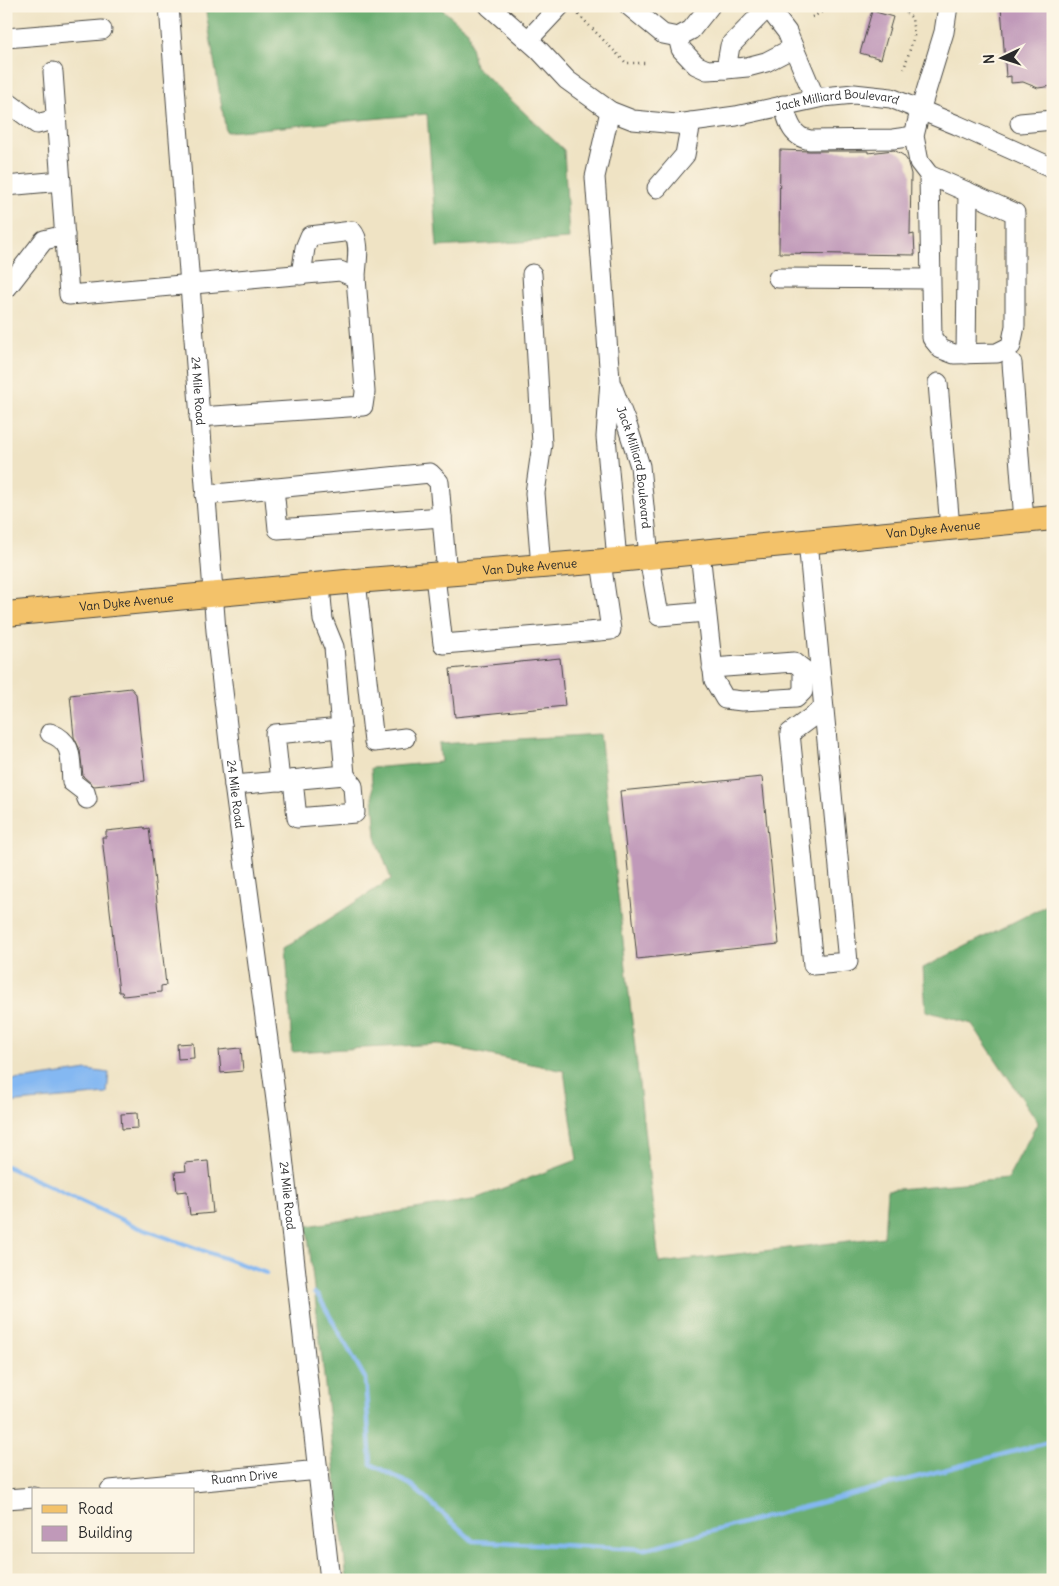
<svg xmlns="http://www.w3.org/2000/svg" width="1059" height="1586" viewBox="0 0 1059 1586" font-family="Delius,sans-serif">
<rect width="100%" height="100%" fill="#fcf5e5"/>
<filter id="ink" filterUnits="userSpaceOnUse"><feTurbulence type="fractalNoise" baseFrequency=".02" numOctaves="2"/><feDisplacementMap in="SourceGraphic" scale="10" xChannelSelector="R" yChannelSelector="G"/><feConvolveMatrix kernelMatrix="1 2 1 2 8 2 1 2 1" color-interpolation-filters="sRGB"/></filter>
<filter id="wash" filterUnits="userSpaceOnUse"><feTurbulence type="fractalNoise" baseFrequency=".0096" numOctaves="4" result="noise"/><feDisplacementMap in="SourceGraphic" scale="20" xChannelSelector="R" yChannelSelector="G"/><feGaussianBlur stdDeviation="1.12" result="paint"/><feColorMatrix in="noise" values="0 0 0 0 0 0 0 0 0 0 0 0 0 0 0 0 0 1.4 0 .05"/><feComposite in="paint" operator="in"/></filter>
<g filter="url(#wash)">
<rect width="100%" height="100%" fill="#efe3c4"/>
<g fill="#6cae72" stroke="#4c6c4e">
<path d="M205 6H438L468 31 475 66 564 150 569 239 437 247 427 114 226 132Z"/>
<path d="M600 734 659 1263 884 1237 887 1190 1007 1179 1038 1122 972 1024 926 1011 923 968 1053 902V1580H347L307 1226 472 1200 577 1160 564 1071 438 1044 292 1052 286 947 391 879 376 837 371 768 441 762 439 744Z"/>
</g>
<path fill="#84b8f2" stroke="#58728e" d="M87 1070 109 1073 107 1094 6 1103V1080L27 1079Z"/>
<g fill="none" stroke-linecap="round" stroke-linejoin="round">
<g stroke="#84b8f2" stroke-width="4.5">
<path d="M6 1166 137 1227 266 1273"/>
<path d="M314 1293 319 1297 365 1378 371 1464 411 1485 473 1541 645 1549 1053 1441"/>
</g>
</g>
<g id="blocks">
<g fill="#c099b9">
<path d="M1001 6H1053V86L1038 88 1023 82 1011 83V76L1006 77Z"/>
<path d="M872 11 893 17 881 59 860 53Z"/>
<path d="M780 150 810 151H868V153L894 150 903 155 907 160 911 174 910 235 914 234 915 255 779 253Z"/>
<path d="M560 658 565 706 455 717 450 669Z"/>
<path d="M131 688 136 694 145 781 94 786 83 776 80 750 74 737 70 695Z"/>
<path d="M762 777 779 944 637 959 620 791Z"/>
<path d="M144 827 145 829 149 828 166 985 161 986V992L123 996 122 992H119L102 837H106V831Z"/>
<path d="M193 1043 194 1058 178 1059 177 1044Z"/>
<path d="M241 1048 243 1071 221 1073 219 1050Z"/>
<path d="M137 1113 138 1128 122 1129 121 1114Z"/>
<path d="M208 1161 213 1213 190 1215 187 1191 177 1192 175 1172 186 1171 185 1163Z"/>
</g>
</g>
</g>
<g filter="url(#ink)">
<use href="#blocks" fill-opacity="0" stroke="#484742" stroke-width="1"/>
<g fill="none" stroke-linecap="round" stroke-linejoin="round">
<g stroke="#484742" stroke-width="21">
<g id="minor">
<path id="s1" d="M169 6 216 631 234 785 280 1130 330 1580"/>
<path id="s2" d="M489 6 538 49 567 80 610 111 633 120 677 124 736 116 823 97 854 94 891 98 957 125 1053 168"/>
<path d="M629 6 663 34 678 37 691 30 710 6"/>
<path d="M767 6 787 32 815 98"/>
<path d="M678 37 681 49 696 65 707 70 726 69 730 46 767 8"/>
<path d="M6 38 102 30"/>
<path d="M528 40 560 6"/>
<path d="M726 69 747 67 766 62 793 48"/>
<path d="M53 72 69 295 340 271 356 278 365 392 363 406 199 417"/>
<path d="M6 101 37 124 56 119"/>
<path d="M783 105C787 115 789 129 798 135 801 138 806 139 810 140L893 139 914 136"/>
<path d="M610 111 595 177 610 380 606 437 617 560"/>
<path d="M1020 123 1053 120"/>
<path d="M929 175 1015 213V326L1011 346 997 353 954 354 941 349 932 338 929 175 919 162 914 136 920 111 944 32 948 6"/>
<path d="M6 186 61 181"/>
<path d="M657 188 685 155 691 122"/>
<path d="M532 274 542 444 535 493 541 567"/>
<path d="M301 275 305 248 310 236 352 231C362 242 356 264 356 278"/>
<path d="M778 278 930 279"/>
<path d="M6 289 44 240 65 235"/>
<path d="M966 354 968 192"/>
<path d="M1012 363 1024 521"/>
<path d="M938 383 950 528"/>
<path id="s3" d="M612 386 628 428 640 466 649 557 659 616 706 612"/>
<path d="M274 488 278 529 442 517"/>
<path d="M205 495 430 473 439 482 447 575"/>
<path d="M808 541 848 962 813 965 790 733 824 708"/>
<path d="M700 552 714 680 725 699 742 701 796 698 803 691V669L794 662 712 668"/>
<path d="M435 576 443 644 611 630 601 562"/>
<path d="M356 581 374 742 405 738"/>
<path d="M50 733C74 742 70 759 72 782L85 792 87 799"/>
<path d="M293 780 297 818 355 813 353 786 345 775"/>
<path d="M280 781 275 734 341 728"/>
<path d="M234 785 345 775 334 647 323 620 320 585"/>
<path id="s4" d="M110 1490 319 1470"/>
<path d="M6 1499 34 1497"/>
</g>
</g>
<g stroke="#484742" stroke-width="26">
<g id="major">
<path id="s5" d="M6 614 356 581 617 560 1053 518"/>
</g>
</g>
<g stroke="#484742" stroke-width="2.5" stroke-dasharray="1 4" stroke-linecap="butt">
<path d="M899 6 912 18 914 36 904 69"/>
<path d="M575 11 626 63H645"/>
<path d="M812 17 835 6"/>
</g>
<use href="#minor" stroke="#fff" stroke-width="19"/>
<use href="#major" stroke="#f3c26a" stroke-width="24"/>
</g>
</g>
<g text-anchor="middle" stroke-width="4" stroke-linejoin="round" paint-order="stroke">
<g font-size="12" fill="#2b2b2b" stroke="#fcf5e5">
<text dy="4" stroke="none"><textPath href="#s2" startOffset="392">Jack Milliard Boulevard</textPath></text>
<text dy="4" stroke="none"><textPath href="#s1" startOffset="386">24 Mile Road</textPath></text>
<text dy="4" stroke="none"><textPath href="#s3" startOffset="85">Jack Milliard Boulevard</textPath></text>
<text dy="4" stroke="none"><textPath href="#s5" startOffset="931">Van Dyke Avenue</textPath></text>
<text dy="4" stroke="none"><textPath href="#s5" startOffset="526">Van Dyke Avenue</textPath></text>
<text dy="4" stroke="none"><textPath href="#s5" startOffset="121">Van Dyke Avenue</textPath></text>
<text dy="4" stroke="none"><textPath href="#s1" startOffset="791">24 Mile Road</textPath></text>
<text dy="4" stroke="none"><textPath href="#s1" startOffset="1196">24 Mile Road</textPath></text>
<text dy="4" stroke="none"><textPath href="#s4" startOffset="135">Ruann Drive</textPath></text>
</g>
</g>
<rect width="1059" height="1586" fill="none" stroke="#fcf5e5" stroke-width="25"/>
<rect x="32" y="1488" width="162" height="65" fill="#fcf5e5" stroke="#a8a49b"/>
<rect x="42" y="1505" width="25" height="8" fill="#f3c26a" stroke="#a8a49b"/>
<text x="78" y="1514" font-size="15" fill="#2b2b2b">Road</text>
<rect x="42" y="1526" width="25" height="15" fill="#c099b9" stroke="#a8a49b"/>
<text x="78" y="1538" font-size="15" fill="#2b2b2b">Building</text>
<g transform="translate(1002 58) rotate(266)" stroke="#fcf5e5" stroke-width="4" paint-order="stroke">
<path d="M0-4L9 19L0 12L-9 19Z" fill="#2b2b2b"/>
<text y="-8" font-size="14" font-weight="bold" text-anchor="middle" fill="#2b2b2b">N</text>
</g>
</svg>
